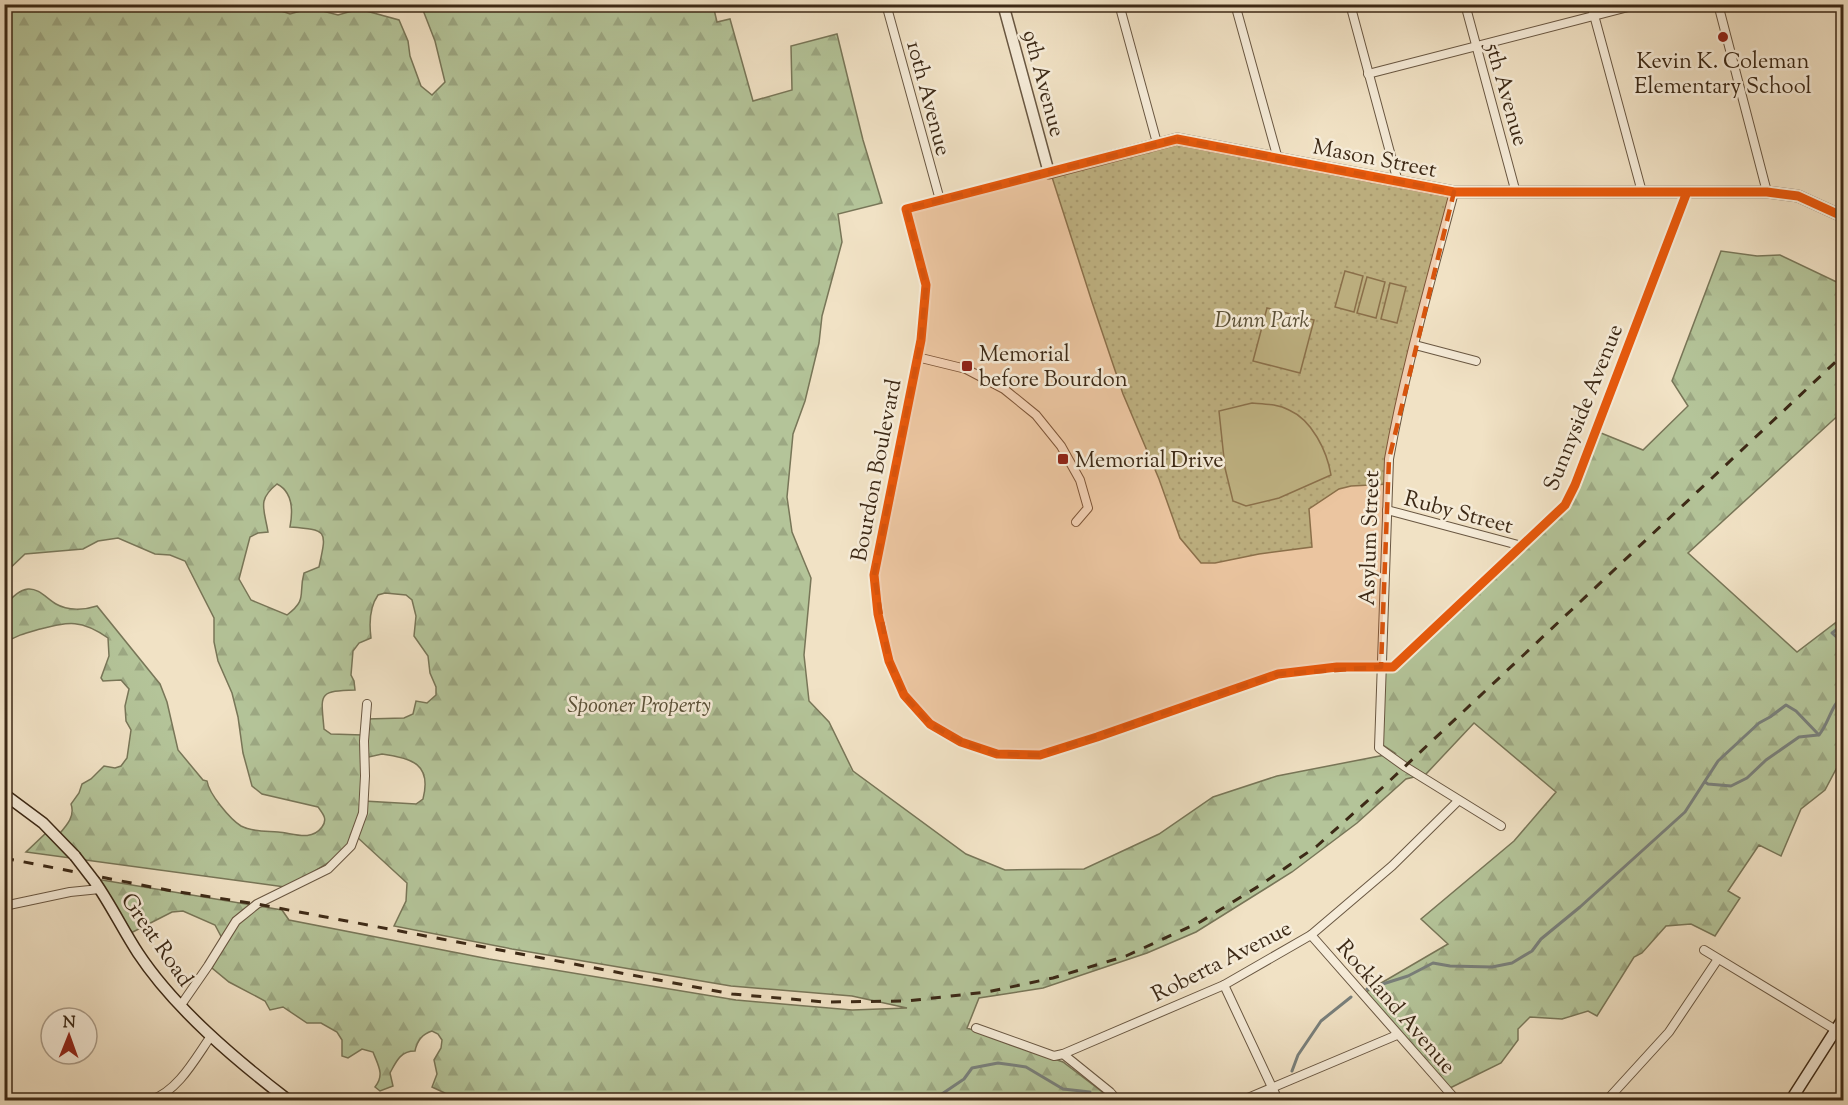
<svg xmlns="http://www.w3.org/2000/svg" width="1848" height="1105" viewBox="0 0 1848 1105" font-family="'Sorts Mill Goudy',serif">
<defs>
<pattern id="grass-dots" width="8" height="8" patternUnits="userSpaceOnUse" patternTransform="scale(1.5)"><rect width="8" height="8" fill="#b4c499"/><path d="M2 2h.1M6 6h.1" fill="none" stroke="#9ca883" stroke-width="1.8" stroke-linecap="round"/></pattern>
<pattern id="forest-firs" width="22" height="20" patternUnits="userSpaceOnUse" patternTransform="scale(1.5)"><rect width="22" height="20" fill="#b4c499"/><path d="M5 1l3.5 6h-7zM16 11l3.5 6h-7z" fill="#9ca883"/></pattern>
</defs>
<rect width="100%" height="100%" fill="#f1e2c5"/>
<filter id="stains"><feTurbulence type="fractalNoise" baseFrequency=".00333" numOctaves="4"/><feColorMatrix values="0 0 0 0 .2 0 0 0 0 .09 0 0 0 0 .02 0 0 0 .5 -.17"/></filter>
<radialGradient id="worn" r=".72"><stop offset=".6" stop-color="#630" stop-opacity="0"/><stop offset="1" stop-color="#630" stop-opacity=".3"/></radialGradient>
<path fill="url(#grass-dots)" stroke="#787658" stroke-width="1.5" d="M1180 143 1451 196 1390 459 1389 484 1351 486 1339 489 1309 509 1312 547 1259 554 1215 563H1201L1180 538 1159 479 1123 394 1092 302 1051 174Z"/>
<path fill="url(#forest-firs)" stroke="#787658" stroke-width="1.5" fill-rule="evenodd" d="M270 4 273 8 290 14 311 8 338 15 359 9 399 20 408 41 410 56 421 86 432 95 445 82 435 41 421 5H713L717 22 730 19 753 101 792 90 791 46 837 34 863 140 882 203 838 214 842 242 822 316 819 343 805 401 793 434 787 497 792 532 811 578 804 655 809 701 829 722 853 771 966 854 1005 870 1084 869 1159 834 1213 797 1277 776 1395 753 1377 741 1380 667 1394 668 1551 524 1568 503 1601 433 1643 450 1688 406 1672 381 1721 251 1757 256 1780 255 1843 285V411L1688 553 1797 652 1843 617V756L1825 790 1801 809 1781 856 1759 845 1728 891 1740 898 1715 936 1691 924 1666 926 1642 953 1634 957 1597 1016 1588 1011 1562 1019 1530 1017 1518 1029V1040L1501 1063 1448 1089 1364 993 1448 944 1421 919 1514 841 1556 792 1474 723 1426 774 1406 779 1357 823 1292 872 1196 932 1147 953 1043 988 979 998 967 1028 1063 1062 1105 1094 1093 1100H447L445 1093 432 1087 437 1074 434 1060 441 1048 442 1040 438 1034 432 1031C422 1034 417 1041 415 1051 400 1051 396 1062 390 1073L393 1086 380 1091 375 1087C385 1075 378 1065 373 1052L362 1049 348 1058 342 1056V1040L337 1032 321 1023H307L283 1007 270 1010 265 1001 229 982 212 968 224 942 215 925 183 911 172 912 125 936 90 878 282 910 289 920 489 959 736 1000 852 1010 907 1008 852 996 731 986 512 949 394 926 406 901 407 883 357 837 341 855 302 879 285 887 26 852 46 833 55 839C64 828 76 818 71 804L79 793 82 784 91 779 104 766 115 768 121 766 127 758 131 730 126 721 125 706 129 689 121 680 103 681 101 678 109 656 108 638C81 619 69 622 40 629 26 633 17 635 5 643V605C11 599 18 590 28 589 39 588 47 599 56 604 68 611 85 610 97 606L160 684 167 702 178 750 203 780 207 781C209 794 230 819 241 826 252 832 266 831 278 832 293 833 311 842 322 827 328 819 323 814 318 807L262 794 252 786 243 753 238 717 232 693 218 661 214 642V618L185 561 170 555 155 554 118 538 98 541 83 549 25 554 5 573V5ZM277 484C293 492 293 511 290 527 328 530 327 530 319 567L304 573C298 595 308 599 287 615L251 600 239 579 250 537 258 533 268 532C264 508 257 500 277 484ZM385 593 406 595 412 600 416 616 414 636 428 656 430 673 436 687V695L427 703 416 701 413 714 404 718 366 719 363 735 331 734 324 729C321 694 317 691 355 690L354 681 351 675 353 651 359 643 371 638C369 623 369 608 378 595ZM382 754C412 758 432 764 423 799L416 804 364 801V758Z"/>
<g fill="#b4c499" stroke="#787658" stroke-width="1.5">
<path d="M1345 271 1363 276 1354 312 1335 307Z"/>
<path d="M1367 277 1385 282 1376 318 1357 313Z"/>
<path d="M1390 283 1406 287 1397 323 1381 319Z"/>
<path d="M1267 308 1314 320 1300 373 1253 361Z"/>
<path d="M1252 403C1264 404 1278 404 1289 410 1312 420 1327 451 1331 475L1279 498 1246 506 1233 501 1225 468 1219 411Z"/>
</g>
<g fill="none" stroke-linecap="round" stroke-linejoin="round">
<g stroke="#79807c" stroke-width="3">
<path d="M1844 624 1832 633 1841 641H1844"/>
<path d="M1705 782 1708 784 1731 786 1747 778 1766 760 1799 737 1818 735"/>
<path d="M1367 989 1408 976 1433 963 1450 966 1492 967 1512 963 1532 951 1541 939 1580 907 1685 812 1718 761 1759 723 1770 717 1786 705 1796 711 1819 735C1830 721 1830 707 1844 694"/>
<path d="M1292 1071 1298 1055 1321 1021 1351 997"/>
<path d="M933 1100 964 1079 972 1068 998 1063 1026 1067 1063 1089 1090 1092"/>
</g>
<g stroke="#695742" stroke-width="10">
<g id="minor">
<path d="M886 4 940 200"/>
<path d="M1119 4 1157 143"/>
<path d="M1235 4 1278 159"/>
<path d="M1350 4 1398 182"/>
<path d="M1465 4 1516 193"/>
<path d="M1591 4 1642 192"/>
<path d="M1718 4 1767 192"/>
<path d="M1368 74 1640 4"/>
<path d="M1049 173 906 209 926 285 921 340 874 575 878 614 889 661 904 695 930 724 961 742 997 754 1040 755 1097 737 1278 674 1337 667H1393L1565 505 1575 485 1687 192"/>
<path d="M1454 192C1431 280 1405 369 1389 459L1379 748 1404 766 1501 826"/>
<path d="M1415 345 1476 361"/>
<path d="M917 357 966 369 1004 389 1036 415 1061 446 1080 480 1088 508 1076 522"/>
<path d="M1387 510 1522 546"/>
<path d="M4 906 70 892 100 889"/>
<path d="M1311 935 1456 1100"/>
<path d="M1704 950 1844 1035"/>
<path d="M1224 985 1278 1100"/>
<path d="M181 1005 208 966 236 921 257 904 328 869 351 846 363 813 365 776 364 741 367 704"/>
<path d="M976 1028 1054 1056 1063 1054 1110 1092 1117 1100"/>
<path d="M1063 1054 1224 985 1311 935 1392 866 1458 801"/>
<path d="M151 1100C178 1091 195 1059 211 1036"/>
<path d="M1243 1100 1397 1035"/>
<path d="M1607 1100 1669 1032 1718 959"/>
</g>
</g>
<g stroke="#695742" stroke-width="13">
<path id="tertiary" d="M1003 4 1049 173 1177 139 1454 192H1767L1798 196 1844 217"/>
</g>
<g stroke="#3c2916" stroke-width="13">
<g id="secondary">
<path d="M4 794 43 823 75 856"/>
<path d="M95 882C111 905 123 930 138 953 175 1009 236 1060 288 1100"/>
<path d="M1791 1100 1844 1017"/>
</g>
</g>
<use href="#minor" stroke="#f6ecd9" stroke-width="8"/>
<use href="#tertiary" stroke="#f6ecd9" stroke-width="10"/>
<use href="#secondary" stroke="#f6ecd9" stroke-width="10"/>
<path stroke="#3c2916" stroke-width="3" stroke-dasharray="10 10" stroke-linecap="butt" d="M4 858 172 891 257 904 732 994 825 1002 907 1001 987 992 1053 978 1126 956 1200 922 1259 886 1317 846 1383 787 1844 354"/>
<g stroke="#3c2916" stroke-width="13" stroke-linecap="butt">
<path id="secondary-bridge" d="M75 856 95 882"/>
</g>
<use href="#secondary-bridge" stroke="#f6ecd9" stroke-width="10"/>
<g stroke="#f6ecd9" stroke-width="13">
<path id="cycleway" d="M1687 192 1575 485 1565 505 1393 667H1337L1278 674 1097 737 1040 755 997 754 961 742 930 724 904 695 889 661 878 614 874 575 921 340 926 285 906 209 1177 139 1454 192H1767L1798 196 1844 217"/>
</g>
<use href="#cycleway" stroke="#e8590c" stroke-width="9"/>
</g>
<path fill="#d7540d" fill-opacity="0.2" stroke="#d7540d" stroke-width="4.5" stroke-dasharray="12 8" stroke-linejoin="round" d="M1177 139 1454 192 1389 459 1381 667 1278 674 1040 755 997 754 961 742 930 724 904 695 889 661 874 575 921 340 926 285 906 209Z"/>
<g fill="#8f2418" stroke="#f6ecd9" stroke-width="2">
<circle cx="1723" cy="37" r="6"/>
<rect x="961" y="360" width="12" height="12" rx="3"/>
<rect x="1057" y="453" width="12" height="12" rx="3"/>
</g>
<g text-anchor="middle" stroke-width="5" stroke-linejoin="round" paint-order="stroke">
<g font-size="22" fill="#3c2916" stroke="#f6ecd9" text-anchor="start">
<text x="1723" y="68" text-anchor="middle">Kevin K. Coleman<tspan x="1723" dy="25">Elementary School</tspan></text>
<text x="979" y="361">Memorial<tspan x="979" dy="25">before Bourdon</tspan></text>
<text x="1075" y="467">Memorial Drive</text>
</g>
<g font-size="22" fill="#3c2916" stroke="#f6ecd9">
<text transform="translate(1045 83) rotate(75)" y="8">9th Avenue</text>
<text transform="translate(1508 94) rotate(74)" y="8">5th Avenue</text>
<text transform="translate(930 98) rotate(75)" y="8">10th Avenue</text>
<text transform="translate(1375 157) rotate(11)" y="8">Mason Street</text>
<text transform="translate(1582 407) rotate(-68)" y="8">Sunnyside Avenue</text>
<text transform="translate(875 470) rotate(-79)" y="8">Bourdon Boulevard</text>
<text transform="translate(1459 511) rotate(15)" y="8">Ruby Street</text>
<text transform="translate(1368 538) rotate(-88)" y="8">Asylum Street</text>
<text transform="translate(158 939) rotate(55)" y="8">Great Road</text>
<text transform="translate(1221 960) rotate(-27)" y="8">Roberta Avenue</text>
<text transform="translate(1397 1006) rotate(49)" y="8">Rockland Avenue</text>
</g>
<g font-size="22" font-style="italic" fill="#5a5037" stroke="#f6ecd9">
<text x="1262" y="327">Dunn Park</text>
<text x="639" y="712">Spooner Property</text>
</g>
</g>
<rect width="1848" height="1105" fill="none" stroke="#f1e2c5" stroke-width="24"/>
<rect x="6" y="6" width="1836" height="1093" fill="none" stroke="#3c2916" stroke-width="3"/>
<rect x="12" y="12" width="1824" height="1081" fill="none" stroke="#3c2916" stroke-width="1.5"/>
<g transform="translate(69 1036) rotate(1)"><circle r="28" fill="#f6ecd9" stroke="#ac9e8b" stroke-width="1.5"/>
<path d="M0-4.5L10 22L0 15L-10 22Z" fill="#8f2418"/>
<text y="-9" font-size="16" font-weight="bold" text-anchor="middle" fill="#3c2916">N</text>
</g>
<rect width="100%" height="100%" filter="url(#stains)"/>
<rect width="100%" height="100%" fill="url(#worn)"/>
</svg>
